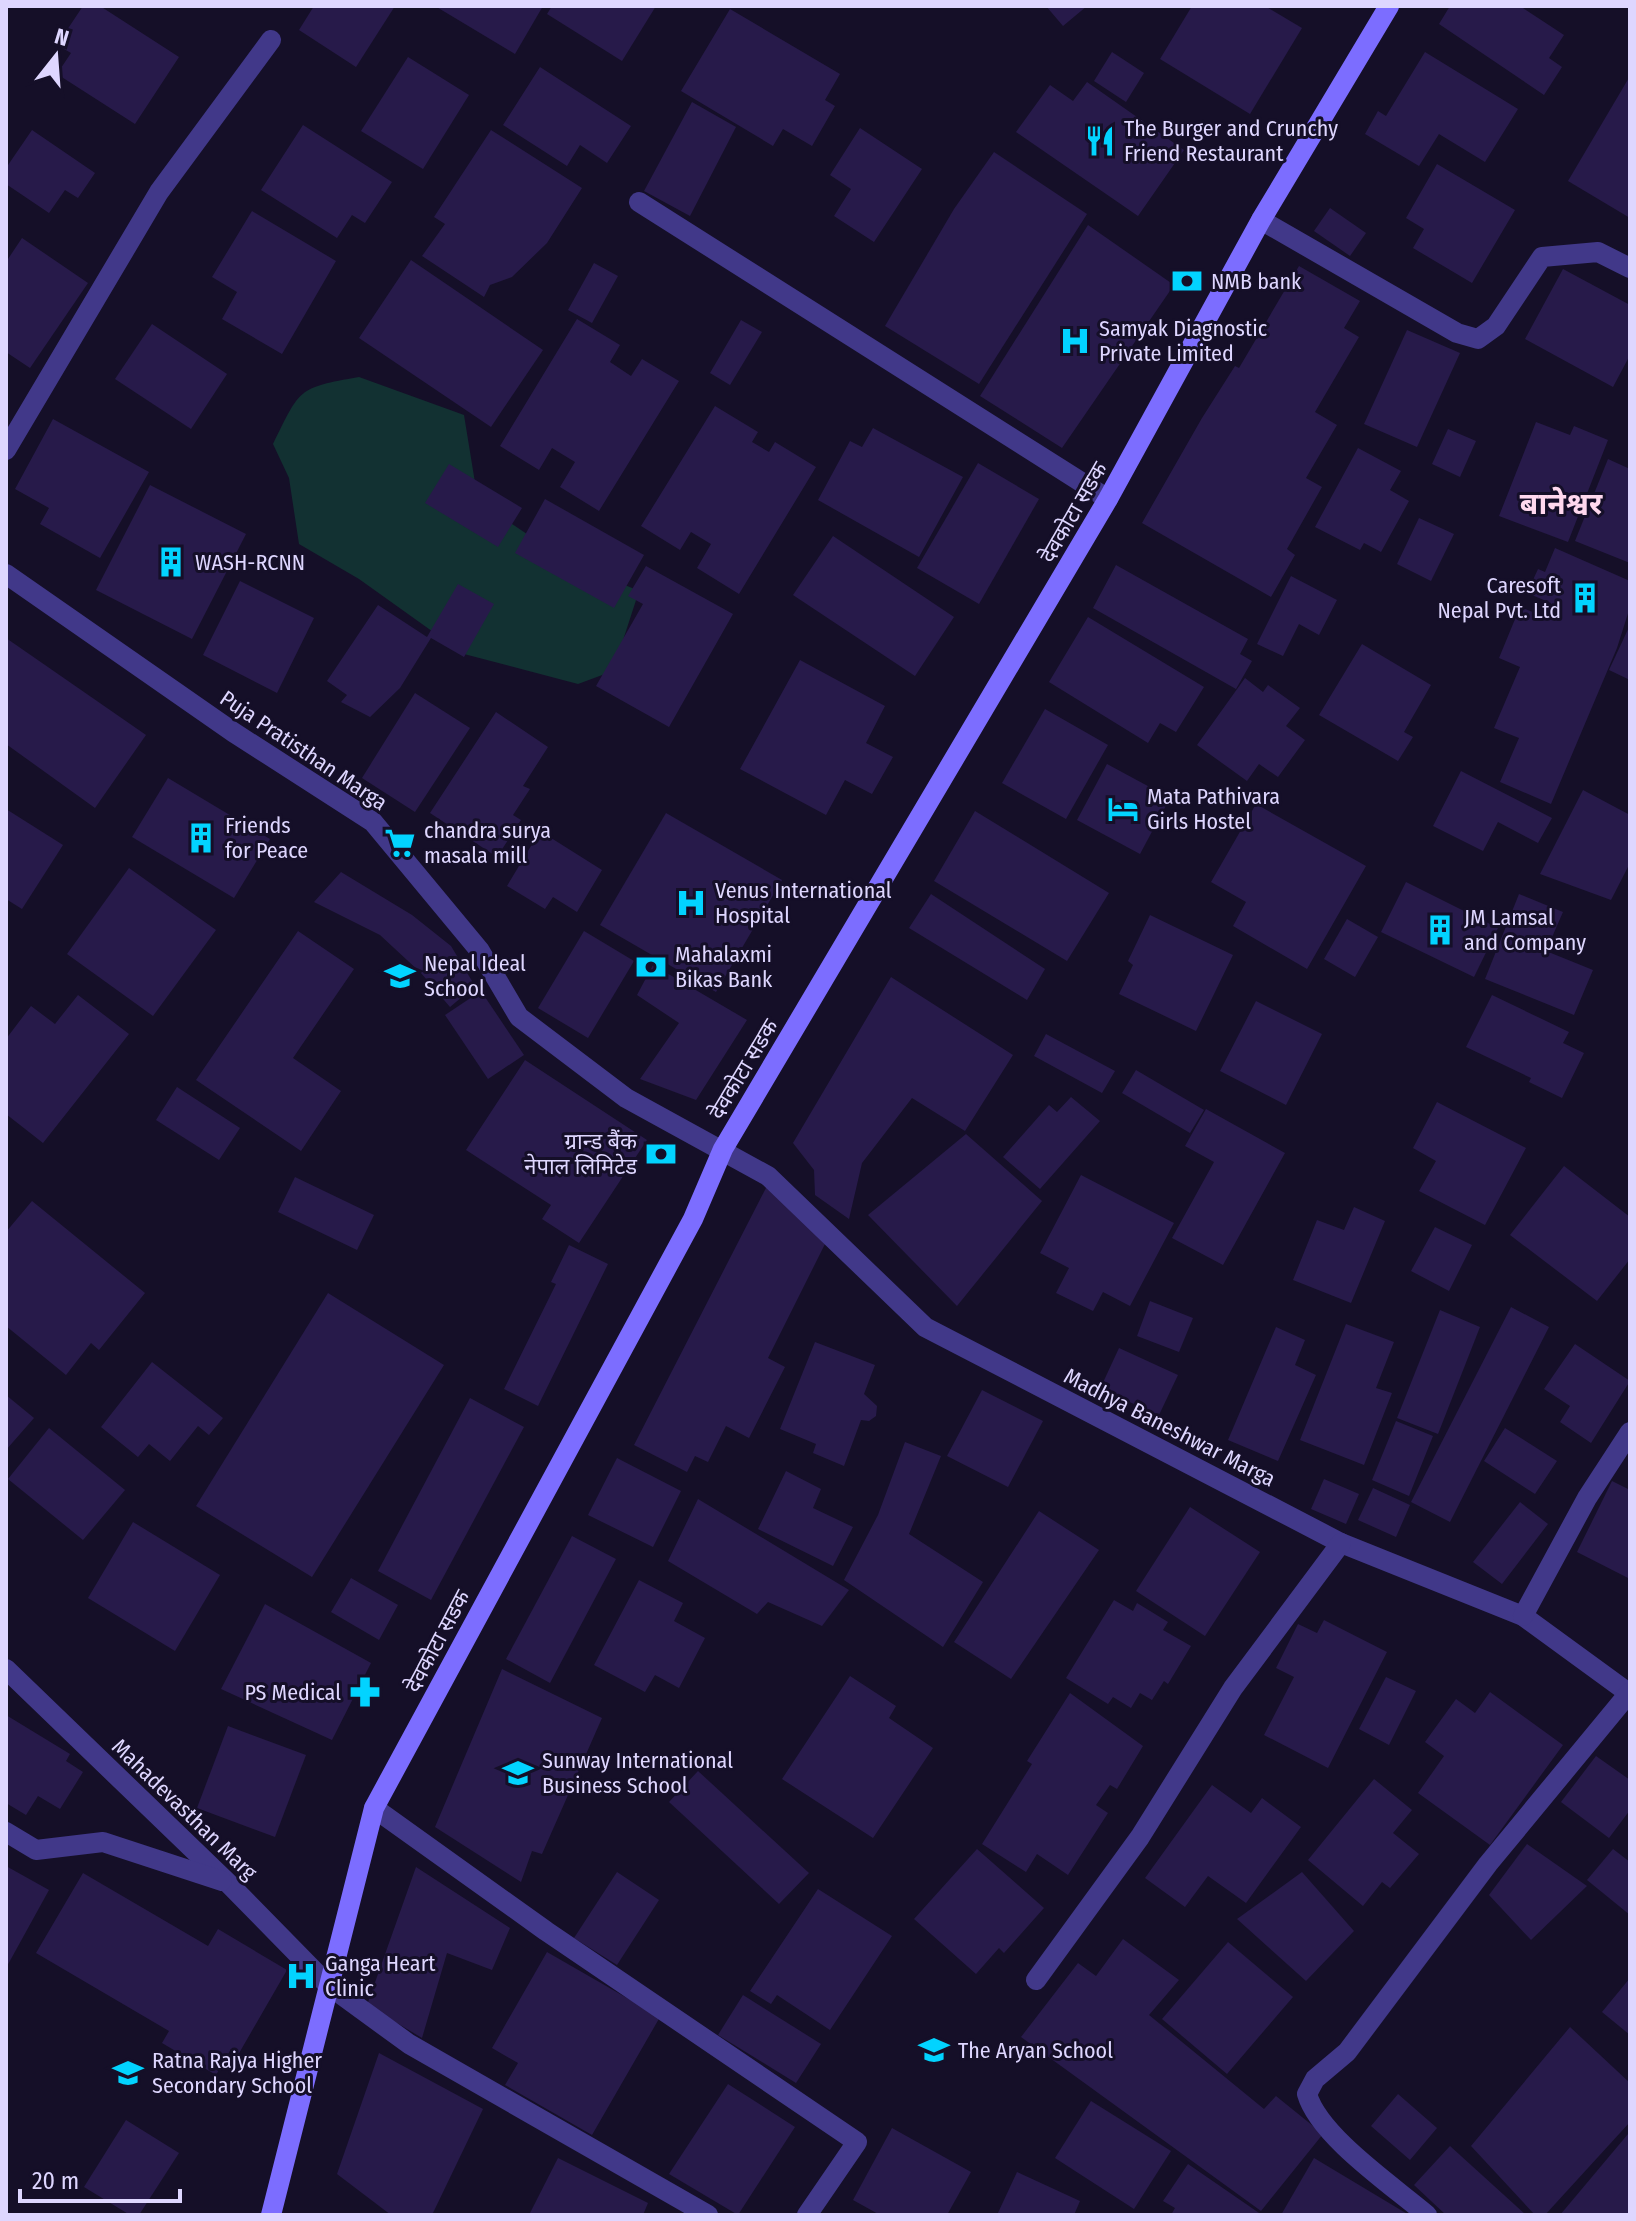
<svg xmlns="http://www.w3.org/2000/svg" width="1636" height="2221" viewBox="0 0 1636 2221" font-family="'Fira Sans Condensed','Noto Sans Devanagari',sans-serif">
<rect width="100%" height="100%" fill="#150f28"/>
<path fill="#123132" d="M359 377 464 415 478 501 564 559 639 591 613 671 578 684 464 654 359 579 299 544 289 478 273 444C301 388 297 388 359 377Z"/>
<g fill="#271a4a">
<path d="M83 6H100L179 57 135 124 57 74 71 53 57 45Z"/>
<path d="M314 6H395L356 67 299 30Z"/>
<path d="M435 6H543L515 54Z"/>
<path d="M552 6H656L622 61 547 14Z"/>
<path d="M1046 6H1087L1063 26Z"/>
<path d="M1192 6H1265L1302 28 1250 114 1160 59Z"/>
<path d="M1450 6H1520L1564 35 1549 58 1562 67 1544 95 1439 24Z"/>
<path d="M730 9 840 74 825 100 835 106 812 146 783 129 773 146 681 91Z"/>
<path d="M1112 52 1144 73 1126 102 1094 81Z"/>
<path d="M1425 52 1518 109 1485 162 1439 134 1419 166 1365 134 1378 111 1386 116Z"/>
<path d="M408 57 469 95 423 169 361 131Z"/>
<path d="M540 67 631 126 607 163 580 145 567 166 503 125Z"/>
<path d="M1630 76V218L1568 181Z"/>
<path d="M1087 82 1184 150 1138 216 1016 132 1050 85 1073 101Z"/>
<path d="M692 102 736 127 690 216 644 191Z"/>
<path d="M303 125 392 182 365 223 352 215 337 238 261 190Z"/>
<path d="M860 128 922 169 874 242 834 216 851 189 830 175Z"/>
<path d="M32 130 95 173 78 198 65 190 49 213 6 184V168Z"/>
<path d="M491 130 582 188 547 243 512 277 490 285 484 297 422 256 445 224 434 217Z"/>
<path d="M994 152 1087 214 979 384 885 326 954 209Z"/>
<path d="M1437 164 1515 210 1472 283 1413 248 1424 229 1406 218Z"/>
<path d="M1330 208 1366 233 1350 256 1314 231Z"/>
<path d="M252 211 336 261 282 354 222 319 237 292 212 277Z"/>
<path d="M1088 225 1174 285 1062 448 980 396Z"/>
<path d="M22 238 88 283 30 368 6 352V262Z"/>
<path d="M411 260 543 350 491 427 359 338Z"/>
<path d="M594 263 618 276 592 323 568 310Z"/>
<path d="M1299 266 1360 301 1344 328 1359 337 1315 412 1337 425 1306 478 1322 487 1287 549 1295 555 1271 597 1142 523 1202 418 1235 366 1239 368Z"/>
<path d="M1563 269 1630 305V355L1613 387 1525 339Z"/>
<path d="M577 319 620 345 610 362 631 376 642 359 679 381 599 511 560 487 575 462 552 448 539 470 500 446Z"/>
<path d="M741 320 762 332 730 385 710 373Z"/>
<path d="M152 324 227 374 191 429 115 379Z"/>
<path d="M1407 330 1460 353 1417 447 1364 424Z"/>
<path d="M715 406 758 432 752 442 769 452 775 442 816 467 739 594 697 568 711 544 691 532 680 550 641 526Z"/>
<path d="M53 419 149 472 100 558 40 524 49 508 15 489Z"/>
<path d="M1536 422 1570 435 1574 426 1608 440 1568 542 1499 516Z"/>
<path d="M873 428 963 477 919 557 818 500 850 441 862 447Z"/>
<path d="M1448 429 1476 441 1460 477 1432 464Z"/>
<path d="M1358 448 1401 471 1390 490 1409 501 1381 552 1364 543 1360 550 1315 527Z"/>
<path d="M1608 459 1630 469V563L1575 541Z"/>
<path d="M978 463 1039 499 979 604 917 568Z"/>
<path d="M449 464 522 508 498 547 425 503Z"/>
<path d="M150 485 246 534 192 639 96 590Z"/>
<path d="M545 499 644 555 614 608 515 553Z"/>
<path d="M1419 518 1454 534 1431 581 1397 564Z"/>
<path d="M833 536 954 617 915 676 793 595Z"/>
<path d="M1555 548 1630 581V607L1617 648 1551 804 1500 782 1519 738 1494 728 1520 667 1499 658 1520 607 1545 617 1551 603 1527 593 1538 569 1545 572Z"/>
<path d="M1116 565 1248 639 1240 654 1252 661 1236 689 1093 608Z"/>
<path d="M646 566 733 614 669 727 596 686 643 604 628 596Z"/>
<path d="M1291 576 1337 600 1319 635 1299 624 1283 656 1257 644Z"/>
<path d="M240 581 314 618 277 693 203 655Z"/>
<path d="M458 584 494 604 464 657 431 638 400 688 370 717 341 702 347 695 327 681 378 605 427 637Z"/>
<path d="M1088 617 1204 687 1176 732 1160 723 1148 743 1049 682Z"/>
<path d="M1630 625V680L1609 670Z"/>
<path d="M6 638 146 735 95 808 6 744Z"/>
<path d="M1362 644 1431 685 1404 732 1413 737 1398 761 1319 715Z"/>
<path d="M800 660 885 706 866 743 893 757 872 794 845 780 826 815 740 769Z"/>
<path d="M1245 678 1263 692 1268 685 1300 708 1286 726 1305 740 1278 777 1259 764 1247 781 1197 745Z"/>
<path d="M415 693 470 728 415 812 362 778Z"/>
<path d="M1045 709 1108 745 1066 819 1002 783Z"/>
<path d="M496 712 548 747 523 786 530 789 513 815 521 820 497 857 430 813Z"/>
<path d="M1107 764 1170 798 1140 854 1077 820Z"/>
<path d="M1461 771 1552 818 1538 843 1498 822 1483 851 1433 826Z"/>
<path d="M168 778 270 839 234 898 132 837Z"/>
<path d="M1583 790 1630 815V863L1611 900 1540 874Z"/>
<path d="M1256 804 1366 866 1307 969 1233 926 1246 902 1211 882Z"/>
<path d="M6 809 63 845 22 909 6 899Z"/>
<path d="M975 811 1109 893 1067 961 934 881Z"/>
<path d="M666 813 782 880 716 992 600 925Z"/>
<path d="M540 831 602 870 577 912 553 897 545 909 507 886Z"/>
<path d="M129 868 216 930 153 1016 67 954Z"/>
<path d="M341 872 412 915 451 946 475 986 450 1007 421 973 380 935 314 902Z"/>
<path d="M1406 882 1498 928 1474 977 1381 932Z"/>
<path d="M931 894 1045 969 1027 1000 909 928Z"/>
<path d="M1519 894 1563 912 1546 951 1593 970 1574 1015 1485 979Z"/>
<path d="M1150 915 1233 955 1196 1031 1119 994 1133 965 1128 961Z"/>
<path d="M1347 919 1378 937 1355 977 1324 959Z"/>
<path d="M298 931 354 969 293 1058 341 1091 301 1151 196 1080Z"/>
<path d="M584 931 634 961 588 1038 538 1008Z"/>
<path d="M653 965 747 1020 696 1100 640 1079 679 1023 637 995Z"/>
<path d="M891 977 1013 1055 965 1131 912 1098 862 1163 849 1219 815 1195 814 1170 793 1143Z"/>
<path d="M481 991 524 1055 488 1079 445 1015Z"/>
<path d="M78 995 129 1034 43 1143 6 1114V1039L31 1006 55 1024Z"/>
<path d="M1492 995 1569 1032 1563 1043 1584 1053 1562 1098 1529 1082 1531 1078 1466 1047Z"/>
<path d="M1256 1001 1322 1034 1286 1105 1220 1071Z"/>
<path d="M1046 1034 1115 1071 1102 1093 1034 1056Z"/>
<path d="M525 1060 647 1140 579 1243 542 1219 551 1205 466 1150Z"/>
<path d="M1136 1070 1204 1110 1190 1133 1122 1093Z"/>
<path d="M177 1087 240 1128 219 1160 156 1120Z"/>
<path d="M1071 1097 1100 1121 1040 1189 1003 1157 1049 1105 1057 1112Z"/>
<path d="M1437 1102 1526 1148 1485 1225 1419 1191 1436 1161 1413 1148Z"/>
<path d="M1206 1109 1285 1153 1223 1265 1172 1238 1214 1162 1185 1146Z"/>
<path d="M966 1134 1042 1201 957 1306 868 1215Z"/>
<path d="M1564 1166 1630 1217V1259L1597 1301 1510 1235Z"/>
<path d="M1081 1175 1174 1223 1130 1306 1103 1292 1093 1311 1056 1293 1069 1268 1040 1253Z"/>
<path d="M295 1177 374 1215 357 1250 278 1212Z"/>
<path d="M767 1186 825 1244 768 1358 785 1367 749 1438 726 1426 708 1462 695 1456 687 1472 634 1445Z"/>
<path d="M32 1201 145 1293 99 1350 91 1343 66 1375 6 1326V1232Z"/>
<path d="M1354 1207 1385 1221 1351 1303 1293 1280 1317 1220 1344 1230Z"/>
<path d="M1435 1227 1472 1245 1449 1291 1411 1271Z"/>
<path d="M569 1245 608 1264 538 1406 504 1389 556 1284 551 1282Z"/>
<path d="M328 1293 444 1365 312 1577 196 1506Z"/>
<path d="M1150 1301 1193 1318 1179 1352 1137 1336Z"/>
<path d="M1511 1307 1549 1327 1450 1522 1411 1502Z"/>
<path d="M1440 1310 1480 1327 1438 1434 1397 1418Z"/>
<path d="M1346 1324 1394 1342 1376 1388 1392 1393 1364 1465 1300 1440Z"/>
<path d="M1276 1327 1305 1340 1295 1365 1316 1375 1278 1461 1228 1440Z"/>
<path d="M815 1342 875 1365 864 1394 877 1406 876 1416 869 1421 861 1420 844 1466 813 1453 816 1444 780 1429Z"/>
<path d="M1575 1344 1630 1381 1591 1443 1560 1422 1570 1406 1544 1389Z"/>
<path d="M1119 1348 1178 1375 1159 1415 1100 1389Z"/>
<path d="M152 1362 223 1418 209 1435 198 1426 170 1461 149 1444 138 1457 101 1427Z"/>
<path d="M982 1390 1043 1421 1008 1487 947 1456Z"/>
<path d="M6 1395 34 1418 6 1450Z"/>
<path d="M470 1398 524 1427 431 1600 378 1571Z"/>
<path d="M1396 1421 1433 1436 1409 1496 1372 1480Z"/>
<path d="M49 1428 125 1490 83 1540 8 1479Z"/>
<path d="M1505 1428 1557 1461 1535 1494 1484 1461Z"/>
<path d="M905 1442 941 1456 909 1534 983 1582 943 1647 844 1580 878 1515Z"/>
<path d="M617 1458 681 1491 653 1547 588 1515Z"/>
<path d="M786 1471 821 1489 813 1508 853 1527 833 1566 758 1529Z"/>
<path d="M1324 1479 1359 1494 1346 1524 1311 1509Z"/>
<path d="M1612 1481 1630 1490V1579L1577 1552Z"/>
<path d="M1373 1488 1410 1505 1396 1537 1358 1520Z"/>
<path d="M698 1499 849 1590 822 1626 768 1602 757 1614 668 1561Z"/>
<path d="M1520 1502 1548 1524 1502 1584 1473 1562Z"/>
<path d="M1190 1507 1260 1552 1205 1636 1136 1591Z"/>
<path d="M1039 1511 1099 1550 1011 1679 954 1642Z"/>
<path d="M133 1522 220 1575 175 1651 88 1598Z"/>
<path d="M572 1536 616 1559 550 1683 506 1659Z"/>
<path d="M351 1578 398 1605 379 1640 331 1612Z"/>
<path d="M639 1580 683 1603 674 1621 705 1638 679 1688 655 1675 645 1692 594 1665Z"/>
<path d="M1114 1600 1133 1611 1137 1603 1168 1622 1163 1630 1191 1646 1168 1684 1164 1681 1152 1700 1140 1693 1131 1708 1113 1697 1108 1704 1066 1678Z"/>
<path d="M265 1604 371 1663 332 1740 221 1689Z"/>
<path d="M1324 1620 1387 1652 1328 1768 1264 1735 1294 1677 1276 1668 1298 1624 1317 1633Z"/>
<path d="M502 1669 602 1718 542 1854 532 1851 521 1882 435 1827Z"/>
<path d="M850 1676 896 1706 889 1718 933 1748 873 1838 782 1779Z"/>
<path d="M1386 1677 1416 1691 1389 1745 1359 1729Z"/>
<path d="M1490 1692 1563 1745 1490 1845 1418 1793 1444 1756 1425 1742 1456 1699 1475 1713Z"/>
<path d="M1070 1693 1143 1746 1117 1789 1110 1785 1096 1805 1108 1813 1068 1875 1037 1854 1026 1872 982 1844 1032 1764 1027 1761Z"/>
<path d="M6 1715 70 1754 66 1761 83 1772 60 1809 38 1796 26 1815 6 1803Z"/>
<path d="M228 1726 306 1755 275 1837 197 1808Z"/>
<path d="M1596 1756 1630 1780V1810L1609 1838 1561 1802Z"/>
<path d="M698 1771 809 1873 779 1904 669 1802Z"/>
<path d="M1374 1779 1412 1810 1393 1833 1419 1854 1390 1888 1382 1882 1363 1906 1308 1860Z"/>
<path d="M1212 1785 1251 1813 1262 1798 1301 1827 1246 1903 1208 1876 1185 1907 1145 1878Z"/>
<path d="M1527 1844 1587 1886 1531 1940 1489 1895Z"/>
<path d="M977 1849 1044 1908 1004 1953 999 1948 976 1974 914 1919Z"/>
<path d="M1613 1849 1630 1862V1915L1587 1880Z"/>
<path d="M6 1866 49 1890 6 1968Z"/>
<path d="M416 1867 510 1928 492 1970 447 1953 422 2038 367 2005Z"/>
<path d="M617 1872 659 1900 617 1965 574 1938Z"/>
<path d="M1302 1872 1354 1931 1306 1981 1237 1919Z"/>
<path d="M83 1873 208 1946 218 1929 287 1970 238 2055 231 2049 216 2075 162 2043 169 2031 36 1953Z"/>
<path d="M818 1889 892 1936 830 2030 777 1995 771 2004 750 1991Z"/>
<path d="M1123 1939 1179 1980 1149 2015 1264 2109 1276 2096 1323 2134 1261 2211 1021 2037 1078 1963 1096 1976Z"/>
<path d="M1228 1942 1293 1997 1227 2074 1162 2019Z"/>
<path d="M547 1952 660 2017 592 2135 505 2085 518 2063 492 2048Z"/>
<path d="M1630 1978V2035L1602 2012Z"/>
<path d="M743 1995 821 2044 796 2083 718 2035Z"/>
<path d="M1570 2027 1630 2083V2122L1545 2215H1535L1471 2146Z"/>
<path d="M379 2053 483 2109 432 2215H391L337 2174Z"/>
<path d="M728 2084 795 2127 738 2215 669 2174Z"/>
<path d="M1398 2094 1437 2128 1410 2160 1371 2126Z"/>
<path d="M1091 2101 1171 2151 1134 2209 1055 2158Z"/>
<path d="M126 2120 179 2153 139 2215H130L84 2187Z"/>
<path d="M892 2128 971 2172 947 2215H880L853 2200Z"/>
<path d="M1628 2134 1630 2215H1560Z"/>
<path d="M1450 2146 1526 2215H1446L1414 2185Z"/>
<path d="M558 2158 648 2203 643 2215H529Z"/>
<path d="M1314 2158 1409 2215H1281Z"/>
<path d="M1188 2164 1262 2215H1171L1175 2208 1163 2201Z"/>
<path d="M1017 2172 1080 2201 1074 2215H997Z"/>
</g>
<g fill="none" stroke-linecap="round" stroke-linejoin="round">
<g stroke="#413889" stroke-width="20">
<path d="M639 202 1108 499"/>
<path d="M1261 220 1457 333 1478 339 1496 326 1542 257 1598 252 1630 268"/>
<path d="M6 450 159 192 271 40"/>
<path d="M6 574 233 732 373 822 480 951 519 1017 626 1098 768 1176 925 1327 1341 1543 1523 1616 1630 1694"/>
<path d="M1523 1616 1587 1498 1630 1432"/>
<path d="M6 1669 228 1883 328 1985 409 2044 708 2215"/>
<path d="M374 1808 546 1931 857 2142 807 2215"/>
<path d="M6 1832 36 1850 103 1842 222 1881"/>
<path d="M1036 1980 1140 1837 1233 1688 1341 1543"/>
<path d="M1427 2215C1393 2186 1319 2136 1307 2094L1315 2079 1347 2052 1488 1864 1629 1693"/>
</g>
<path stroke="#7c6dff" stroke-width="20" d="M271 2215 374 1808 693 1219 723 1149 1108 499 1261 220 1389 6"/>
</g>
<defs>
<g id="restaurant-bare" transform="scale(2.4)"><path d="M-5-6h1v4h1v-4h1v4h1v-4h1v5L-1.5 .5V6h-2V.5L-5-1ZM5-6V6H3V1.5H1.5Q1.5-4 5-6Z" fill="#02d3ff" stroke="#150f28" stroke-width="2.5" paint-order="stroke"/></g>
<g id="bank-bare" transform="scale(2.4)"><path d="M-6-4H6V4H-6ZM0-2.3a2.3 2.3 0 1 0 0 4.6a2.3 2.3 0 1 0 0-4.6Z" fill="#02d3ff" stroke="#150f28" stroke-width="2.5" paint-order="stroke"/></g>
<g id="hospital-bare" transform="scale(2.4)"><path d="M-5-5h3v3.5h4V-5h3V5h-3V1.5h-4V5h-3Z" fill="#02d3ff" stroke="#150f28" stroke-width="2.5" paint-order="stroke"/></g>
<g id="building-bare" transform="scale(2.4)"><path d="M-4-6H4V6H1V3H-1V6H-4ZM-2.5-4.3h1.7v1.8h-1.7ZM.8-4.3h1.7v1.8H.8ZM-2.5-1h1.7V.8h-1.7ZM.8-1h1.7V.8H.8Z" fill="#02d3ff" stroke="#150f28" stroke-width="2.5" paint-order="stroke"/></g>
<g id="hotel-bare" transform="scale(2.4)"><path d="M-6-4.5h1.5V1H6V5H4.5V3h-9V5H-6ZM-4 0a1.8 1.8 0 1 1 3.6 0ZM.5 0V-2.5h3Q6-2.5 6 0Z" fill="#02d3ff" stroke="#150f28" stroke-width="2.5" paint-order="stroke"/></g>
<g id="supermarket-bare" transform="scale(2.4)"><path d="M-6-5.5h2.5l.6 2H6L4.5 2H-2.5L-4.4-4H-6ZM-1.5 3.2a1.3 1.3 0 1 0 .1 0ZM3 3.2a1.3 1.3 0 1 0 .1 0Z" fill="#02d3ff" stroke="#150f28" stroke-width="2.5" paint-order="stroke"/></g>
<g id="school-bare" transform="scale(2.4)"><path d="M0-5L7-2L0 1L-7-2ZM-4 1L0 2.5L4 1V4Q0 6-4 4Z" fill="#02d3ff" stroke="#150f28" stroke-width="2.5" paint-order="stroke"/></g>
<g id="pharmacy-bare" transform="scale(2.4)"><path d="M-2-6h4v4h4v4h-4v4h-4v-4h-4v-4h4Z" fill="#02d3ff" stroke="#150f28" stroke-width="2.5" paint-order="stroke"/></g>
<g id="university-bare" transform="scale(2.4)"><path d="M0-5L7-2L0 1L-7-2ZM-4 1L0 2.5L4 1V4Q0 6-4 4Z" fill="#02d3ff" stroke="#150f28" stroke-width="2.5" paint-order="stroke"/></g>
</defs>
<g fill-rule="evenodd">
<use href="#restaurant-bare" x="1100" y="141"/>
<use href="#bank-bare" x="1187" y="281"/>
<use href="#hospital-bare" x="1075" y="341"/>
<use href="#building-bare" x="171" y="562"/>
<use href="#building-bare" x="1585" y="598"/>
<use href="#hotel-bare" x="1123" y="809"/>
<use href="#building-bare" x="201" y="838"/>
<use href="#supermarket-bare" x="400" y="843"/>
<use href="#hospital-bare" x="691" y="903"/>
<use href="#building-bare" x="1440" y="930"/>
<use href="#bank-bare" x="651" y="967"/>
<use href="#school-bare" x="400" y="976"/>
<use href="#bank-bare" x="661" y="1154"/>
<use href="#pharmacy-bare" x="365" y="1692"/>
<use href="#university-bare" x="518" y="1773"/>
<use href="#hospital-bare" x="301" y="1976"/>
<use href="#university-bare" x="934" y="2050"/>
<use href="#school-bare" x="128" y="2073"/>
</g>
<g text-anchor="middle" stroke-width="6" stroke-linejoin="round" paint-order="stroke">
<g font-size="22" fill="#ded6ff" stroke="#150f28" text-anchor="start">
<text x="1124" y="136">The Burger and Crunchy<tspan x="1124" dy="25">Friend Restaurant</tspan></text>
<text x="1211" y="289">NMB bank</text>
<text x="1099" y="336">Samyak Diagnostic<tspan x="1099" dy="25">Private Limited</tspan></text>
<text x="195" y="570">WASH-RCNN</text>
<text x="1561" y="593" text-anchor="end">Caresoft<tspan x="1561" dy="25">Nepal Pvt. Ltd</tspan></text>
<text x="1147" y="804">Mata Pathivara<tspan x="1147" dy="25">Girls Hostel</tspan></text>
<text x="225" y="833">Friends<tspan x="225" dy="25">for Peace</tspan></text>
<text x="424" y="838">chandra surya<tspan x="424" dy="25">masala mill</tspan></text>
<text x="715" y="898">Venus International<tspan x="715" dy="25">Hospital</tspan></text>
<text x="1464" y="925">JM Lamsal<tspan x="1464" dy="25">and Company</tspan></text>
<text x="675" y="962">Mahalaxmi<tspan x="675" dy="25">Bikas Bank</tspan></text>
<text x="424" y="971">Nepal Ideal<tspan x="424" dy="25">School</tspan></text>
<text x="637" y="1149" text-anchor="end">ग्रान्ड बैंक<tspan x="637" dy="25">नेपाल लिमिटेड</tspan></text>
<text x="341" y="1700" text-anchor="end">PS Medical</text>
<text x="542" y="1768">Sunway International<tspan x="542" dy="25">Business School</tspan></text>
<text x="325" y="1971">Ganga Heart<tspan x="325" dy="25">Clinic</tspan></text>
<text x="958" y="2058">The Aryan School</text>
<text x="152" y="2068">Ratna Rajya Higher<tspan x="152" dy="25">Secondary School</tspan></text>
</g>
<g font-size="22" fill="#ded6ff" stroke="#150f28">
<text transform="translate(1073 512) rotate(-60)" y="8">देवकोटा सडक</text>
<text transform="translate(304 750) rotate(34)" y="8">Puja Pratisthan Marga</text>
<text transform="translate(743 1069) rotate(-59)" y="8">देवकोटा सडक</text>
<text transform="translate(1170 1427) rotate(27)" y="8">Madhya Baneshwar Marga</text>
<text transform="translate(437 1641) rotate(-62)" y="8">देवकोटा सडक</text>
<text transform="translate(185 1809) rotate(44)" y="8">Mahadevasthan Marg</text>
</g>
<g font-size="30" font-weight="bold" fill="#ffd8ee" stroke="#150f28">
<text x="1561" y="514">बानेश्वर</text>
</g>
</g>
<rect width="1636" height="2221" fill="none" stroke="#ded6ff" stroke-width="16"/>
<g transform="translate(56 56) rotate(17)" stroke="#150f28" stroke-width="6" paint-order="stroke">
<path d="M0-6L14 30L0 20L-14 30Z" fill="#ded6ff"/>
<text y="-12" font-size="22" font-weight="bold" text-anchor="middle" fill="#ded6ff">N</text>
</g>
<path d="M20 2189v12h160v-12" fill="none" stroke="#ded6ff" stroke-width="4"/>
<text x="32" y="2189" font-size="24" fill="#ded6ff" stroke="#150f28" stroke-width="6" paint-order="stroke">20 m</text>
</svg>
